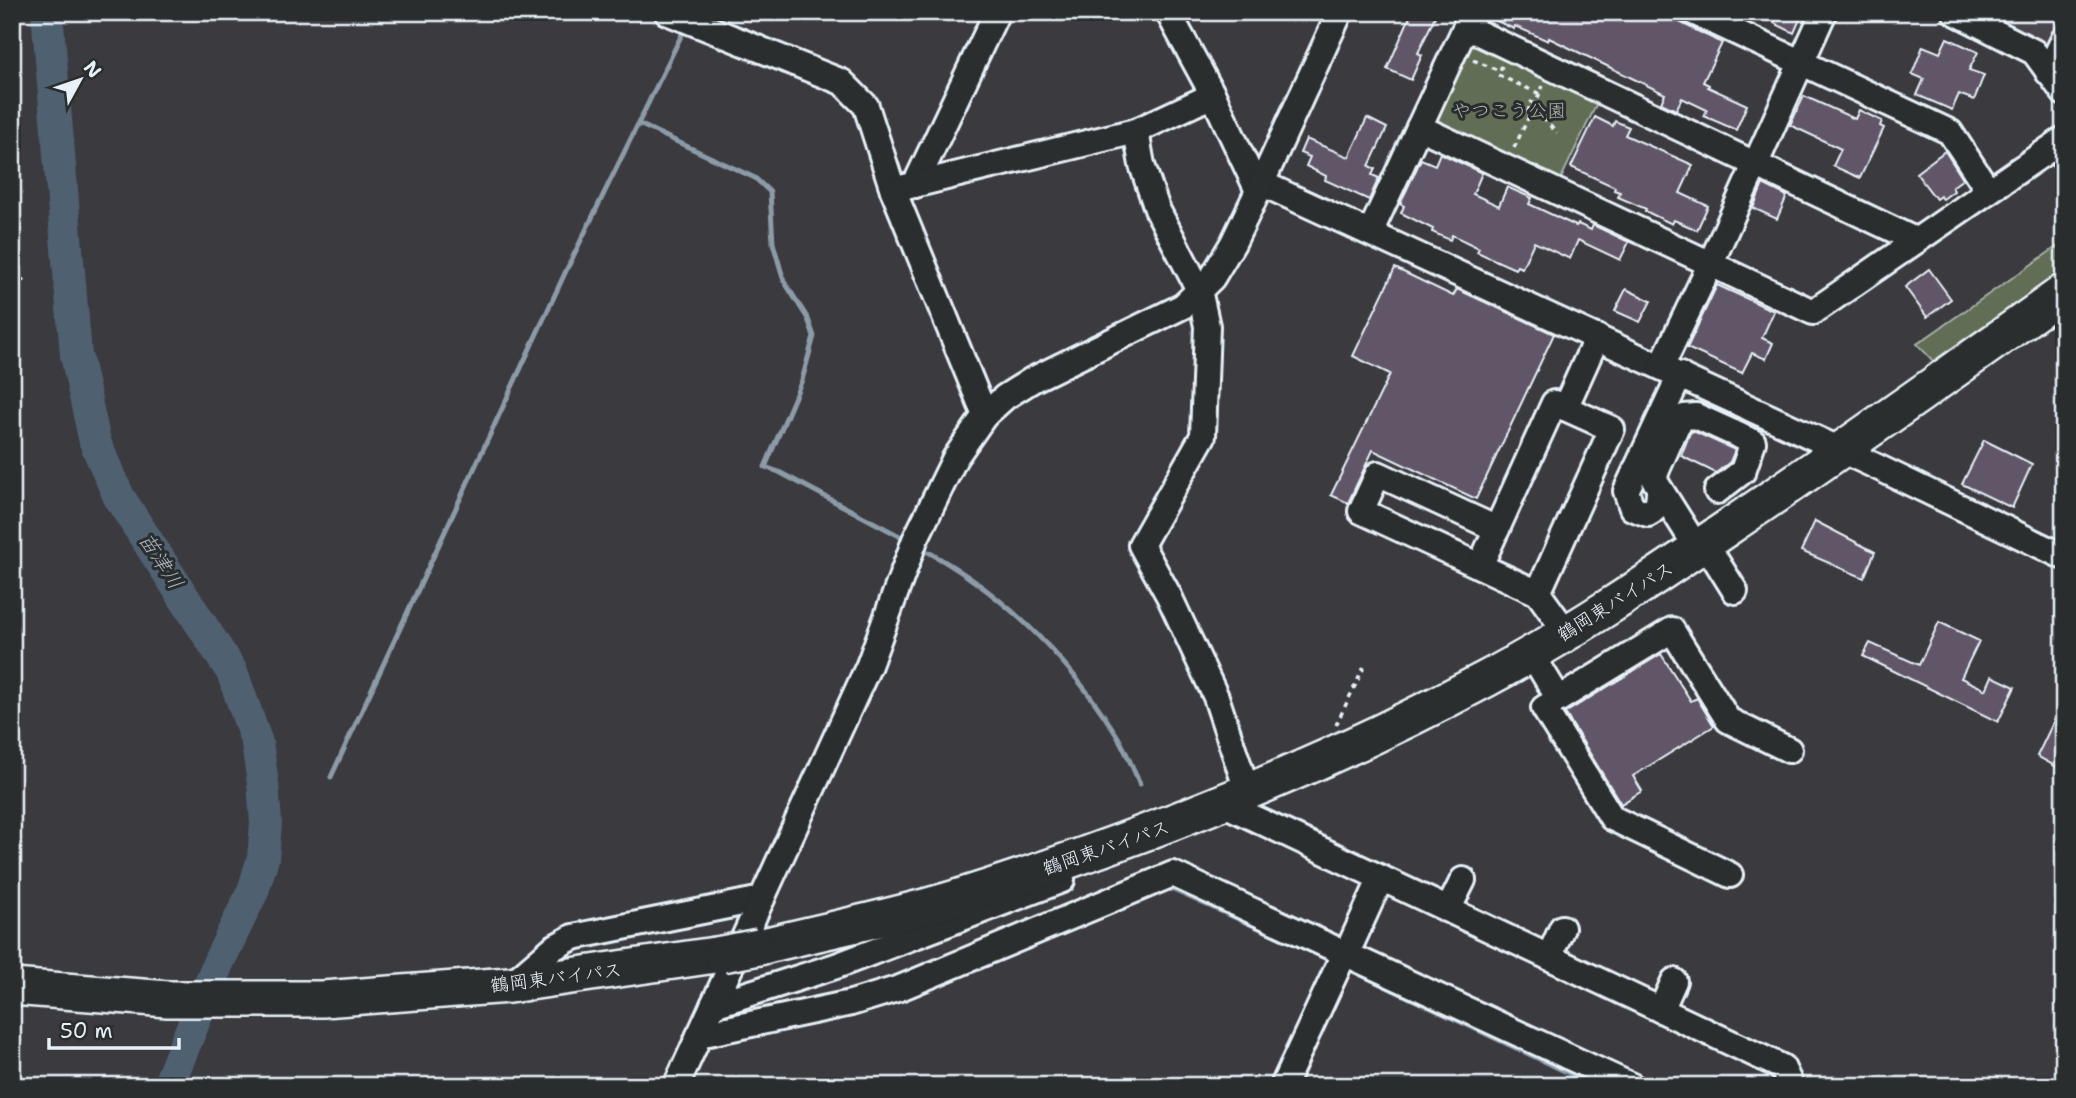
<svg xmlns="http://www.w3.org/2000/svg" width="2076" height="1098" viewBox="0 0 2076 1098" font-family="'Shantell Sans','Klee One',sans-serif">
<rect width="100%" height="100%" fill="#3a3a3f"/>
<filter id="ink" filterUnits="userSpaceOnUse"><feTurbulence type="fractalNoise" baseFrequency=".0143" numOctaves="2"/><feDisplacementMap in="SourceGraphic" scale="14" xChannelSelector="R" yChannelSelector="G"/><feConvolveMatrix kernelMatrix="1 2 1 2 8 2 1 2 1" color-interpolation-filters="sRGB"/></filter>
<g filter="url(#ink)">
<path fill="#48464e" d="M1979 12H2064V81Z"/>
<g fill="#626d54" stroke="#a5afa6" stroke-width="2">
<path d="M1477 40 1599 99 1557 187 1440 131 1432 115 1464 47Z"/>
<path d="M2058 246 2064 260V270L1933 361 1917 344Z"/>
</g>
<g fill="none" stroke-linecap="round" stroke-linejoin="round">
<g stroke="#8c9ba7" stroke-width="5">
<path d="M639 124 755 178 770 192 773 243 784 281 808 319 814 336 802 380 765 467 779 472 907 540"/>
<path d="M919 547C999 589 1066 655 1114 731 1125 747 1132 767 1140 784"/>
<path d="M331 777 565 273 685 28"/>
<path d="M1169 888 1308 950"/>
<path d="M1355 972 1592 1084"/>
</g>
<path stroke="#4f6171" stroke-width="32" d="M47 12 76 355 95 442 119 497 232 672 257 743 263 783 266 823 263 858 253 891 219 961 168 1086"/>
</g>
<g fill="#605768" stroke="#e8f1f8" stroke-width="2">
<path d="M1412 12H1437L1418 53 1422 55 1411 80 1387 69Z"/>
<path d="M1487 12H1659L1722 43 1703 82 1709 85 1708 87 1747 105 1736 130 1704 116 1707 110 1682 98 1676 110 1661 103 1665 94 1549 38 1548 41 1515 26 1514 29 1486 16Z"/>
<path d="M1779 12H1803L1794 33 1774 23Z"/>
<path d="M1947 38 1978 52 1969 70 1984 75 1974 100 1959 94 1952 110 1917 95 1924 79 1912 74 1923 46 1940 53Z"/>
<path d="M1804 96 1855 119 1859 110 1882 121 1880 126 1884 128 1860 178 1833 166 1841 149 1790 125Z"/>
<path d="M1595 117 1613 126 1615 121 1629 127 1625 135 1693 165 1680 193 1708 206 1697 230 1674 220 1672 224 1645 211 1646 209 1618 197 1620 192 1614 190 1615 187 1571 167Z"/>
<path d="M1367 118 1387 128 1369 166 1375 169 1372 175 1379 178 1369 200 1325 180 1326 176 1306 166 1310 157 1300 153 1306 139 1349 157Z"/>
<path d="M1945 151 1963 179 1952 187 1954 191 1943 199 1940 196 1936 199 1916 173Z"/>
<path d="M1440 153 1482 173 1473 194 1499 206 1507 187 1532 198 1529 204 1576 226 1578 224 1591 230 1593 225 1629 242 1620 260 1578 240 1570 259 1534 242 1522 268 1517 266 1515 269 1477 252 1479 248 1452 235 1450 240 1432 232 1433 229 1401 213 1404 206 1400 204 1421 159 1435 165Z"/>
<path d="M2064 157V183L2052 166Z"/>
<path d="M1763 184 1787 196 1777 219 1753 208Z"/>
<path d="M1395 268 1453 296 1457 289 1554 334 1476 499 1373 450 1348 503 1331 495 1390 374 1353 356Z"/>
<path d="M1929 269 1951 299 1927 317 1905 287Z"/>
<path d="M1717 285 1774 311 1762 338 1773 343 1766 359 1752 353 1742 373 1687 348Z"/>
<path d="M1626 289 1651 301 1640 322 1615 311Z"/>
<path d="M1693 431 1735 450 1730 462 1716 473 1681 456 1690 433Z"/>
<path d="M1984 440 2032 464 2012 508 1962 484Z"/>
<path d="M1815 521 1875 552 1864 578 1801 551Z"/>
<path d="M1939 622 1979 641 1961 678 1986 690 1992 676 2015 687 1998 722 1863 656 1870 643 1919 665Z"/>
<path d="M1661 654 1691 701 1697 698 1714 726 1633 776 1642 791 1621 804 1565 713Z"/>
<path d="M2064 700V771L2037 756Z"/>
</g>
<g fill="none" stroke-linecap="round" stroke-linejoin="round">
<g stroke="#e8f1f8" stroke-width="30">
<g id="minor">
<path d="M667 12 842 82 866 106 893 190 985 415"/>
<path d="M1168 12 1213 95 1258 191"/>
<path d="M1693 12 1950 132 1988 190"/>
<path d="M1955 12 2034 52 2064 93"/>
<path d="M1466 27 1915 240"/>
<path d="M2048 72 2064 39"/>
<path d="M1419 127 1813 312 2064 139"/>
<path d="M1136 131 1142 165 1157 209 1199 290 1207 326 1203 436 1141 545 1169 596 1216 697 1248 793"/>
<path d="M1261 183 1869 463 2064 557"/>
<path d="M915 185 997 12"/>
<path d="M893 190 1136 131 1213 95"/>
<path d="M1370 233 1472 13"/>
<path d="M1661 367 1710 265 1824 12"/>
<path d="M1565 408 1597 337"/>
<path d="M1659 490C1659 501 1658 509 1648 514L1632 508 1626 491 1680 375"/>
<path d="M1497 529 1378 474 1361 511 1538 593 1566 632"/>
<path d="M1705 543 1735 591"/>
<path d="M1697 548 1655 481 1656 472 1677 425 1684 417 1696 416 1753 442 1743 471 1717 491"/>
<path d="M1480 566 1554 403 1612 429 1538 593"/>
<path d="M1531 653 1559 699 1544 708 1612 818 1730 875"/>
<path d="M1559 699 1672 630 1728 720 1789 750"/>
<path d="M1224 804 1782 1067 1791 1086"/>
<path d="M1448 910 1463 880"/>
<path d="M1347 953 1381 878"/>
<path d="M1549 957 1562 928"/>
<path d="M510 985 553 948 573 937 762 899"/>
<path d="M713 1005 836 966 1062 880"/>
<path d="M1661 1010 1674 981"/>
<path d="M699 1035 851 1003 900 988 1173 874 1632 1086"/>
<path d="M676 1086 869 665 915 540 955 458 985 415 1005 397 1032 380 1183 306 1212 278 1233 243 1258 191 1340 12"/>
<path d="M1283 1086 1345 952"/>
</g>
</g>
<g stroke="#e8f1f8" stroke-width="40">
<g id="highway">
<path d="M759 947C823 931 890 918 953 899 1137 841 1316 770 1486 679 1573 633 1655 577 1736 522 1847 447 1955 370 2064 292"/>
<path d="M12 987 168 999H323L509 985 722 954"/>
</g>
</g>
<g stroke="#e8f1f8" stroke-width="3.5" stroke-dasharray="5 5" stroke-linecap="butt">
<path d="M1473 60 1500 71"/>
<path d="M1502 66 1498 75 1540 94"/>
<path d="M1535 104 1531 102 1528 111 1535 114 1538 106 1535 104 1543 86"/>
<path d="M1536 111 1557 133"/>
<path d="M1514 148 1531 112"/>
<path d="M12 287 25 279"/>
<path d="M1336 725 1364 667"/>
</g>
<use href="#minor" stroke="#2a2d2e" stroke-width="24"/>
<use href="#highway" stroke="#2a2d2e" stroke-width="35"/>
<g stroke="#e8f1f8" stroke-width="40" stroke-linecap="butt">
<path id="highway-bridge" d="M722 954 759 947"/>
</g>
<use href="#highway-bridge" stroke="#2a2d2e" stroke-width="35"/>
</g>
</g>
<g text-anchor="middle" stroke-width="6" stroke-linejoin="round" paint-order="stroke">
<g font-size="19" fill="#acb6ae" stroke="#2a2d2e">
<text x="1509" y="117">やつこう公園</text>
</g>
<g font-size="19" fill="#e8f1f8" stroke="#2a2d2e">
<text transform="translate(1615 601) rotate(-32)" y="7">鶴岡東バイパス</text>
<text transform="translate(1106 847) rotate(-19)" y="7">鶴岡東バイパス</text>
<text transform="translate(556 977) rotate(-7)" y="7">鶴岡東バイパス</text>
</g>
<g font-size="21" font-style="italic" fill="#abb7c2" stroke="#2a2d2e">
<text transform="translate(161 561) rotate(57)" y="7">苗津川</text>
</g>
</g>
<rect width="2076" height="1098" fill="none" stroke="#2a2d2e" stroke-width="42"/>
<rect x="21" y="21" width="2034" height="1056" fill="none" stroke="#e8f1f8" stroke-width="2.5" filter="url(#ink)"/>
<g transform="translate(80 80) rotate(50)" stroke="#2a2d2e" stroke-width="5" paint-order="stroke">
<path d="M0-5L12 26L0 18L-12 26Z" fill="#e8f1f8"/>
<text y="-10" font-size="19" font-weight="bold" text-anchor="middle" fill="#e8f1f8">N</text>
</g>
<path d="M49 1038v10h130v-10" fill="none" stroke="#e8f1f8" stroke-width="3.5"/>
<text x="60" y="1038" font-size="21" fill="#e8f1f8" stroke="#2a2d2e" stroke-width="5" paint-order="stroke">50 m</text>
</svg>
